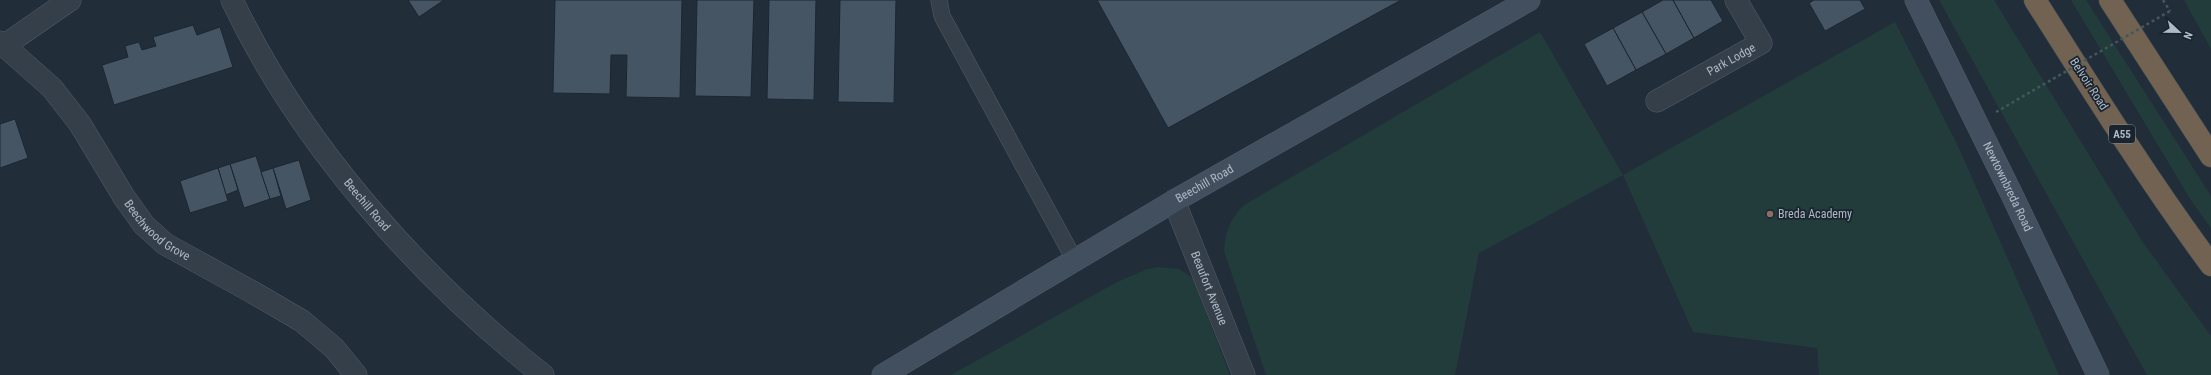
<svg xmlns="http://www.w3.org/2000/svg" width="2211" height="375" viewBox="0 0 2211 375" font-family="'Roboto Condensed',sans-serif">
<rect width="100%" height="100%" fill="#212e3a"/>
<g fill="#223b3b">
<path d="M1939 0H1994L2142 241 2211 336V375H2147Z"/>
<path d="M2071 0H2086L2211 196V228L2192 202Z"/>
<path d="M2184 0H2211V49Z"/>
<path d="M1895 22 1958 146 2059 375H1819L1817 348 1693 332 1623 175 1479 253 1455 375H1266L1224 251C1226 230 1229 221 1244 205L1540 32 1623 175Z"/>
<path d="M1158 267 1179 269 1193 278 1230 375H951L1115 283 1147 269Z"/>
</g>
<g fill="#465564" stroke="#1c2631">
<path d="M408 0H444L419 17Z"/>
<path d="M555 0H682L680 98 626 97 627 55H611L610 94 553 93Z"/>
<path d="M697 0H754L751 97 695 96Z"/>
<path d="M769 0H816L814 100 767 99Z"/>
<path d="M840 0H896L894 103 838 102Z"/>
<path d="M1097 0H1401L1168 128Z"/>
<path d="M1663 0H1673L1694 38 1666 54 1642 12Z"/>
<path d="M1673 0H1711L1723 21 1694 38Z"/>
<path d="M1814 0H1860L1865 9 1825 31 1809 3Z"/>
<path d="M1642 12 1666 54 1636 70 1613 28Z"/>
<path d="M193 25 197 35 220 27 233 67 114 105 102 65 128 57 125 46 139 42 142 50 156 46 153 37Z"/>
<path d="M1613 28 1636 70 1607 86 1584 44Z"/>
<path d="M15 119 28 158 0 168V124Z"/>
<path d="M256 156 270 199 244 208 230 164Z"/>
<path d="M299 160 311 200 286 209 273 168Z"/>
<path d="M230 164 238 190 226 195 218 168Z"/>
<path d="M218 168 228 201 190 213 180 181Z"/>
<path d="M273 168 281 196 270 199 261 172Z"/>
</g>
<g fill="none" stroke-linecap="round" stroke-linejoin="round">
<g stroke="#525d68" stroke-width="17">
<path id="lane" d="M939 0 942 16 1074 259"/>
</g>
<g stroke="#525d68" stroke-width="23">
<g id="street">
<path id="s1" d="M232 0C300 144 419 277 543 375"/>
<path id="s2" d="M0 42 52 88 80 124 124 197 144 225 165 244 254 293 302 321 334 348 356 375"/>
<path d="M5 45 70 0"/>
<path id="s3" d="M1657 101 1761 43 1736 0"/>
<path id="s4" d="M1174 201 1244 375"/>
</g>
</g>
<g stroke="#525d68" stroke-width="23">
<g id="secondary">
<path id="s5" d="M1916 0 2013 197 2098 375"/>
<path id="s6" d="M883 375 1174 201 1529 0"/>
</g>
</g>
<g stroke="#3f4a55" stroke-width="23">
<g id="highway">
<path d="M2035 0C2092 90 2148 180 2211 265"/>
<path d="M2110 0 2211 156"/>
</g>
</g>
<path stroke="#405858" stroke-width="2.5" stroke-dasharray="3 3" stroke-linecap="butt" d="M2163 0 2170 11"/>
<use href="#lane" stroke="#343f4a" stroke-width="16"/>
<use href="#street" stroke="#343f4a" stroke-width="22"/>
<use href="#secondary" stroke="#424f5e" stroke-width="22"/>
<use href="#highway" stroke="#716251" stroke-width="22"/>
<path stroke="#405858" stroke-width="2.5" stroke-dasharray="3 3" stroke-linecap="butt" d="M1996 112 2170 11"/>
</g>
<circle fill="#8d6e63" stroke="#1a242f" stroke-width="1.5" cx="1770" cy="214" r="4"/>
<g text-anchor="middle" stroke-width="3.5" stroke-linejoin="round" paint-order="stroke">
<rect fill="#1a242f" stroke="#828d99" stroke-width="1" x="2109" y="125" width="26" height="18" rx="3"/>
<g font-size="11" font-weight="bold" fill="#afbac7">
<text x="2122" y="138">A55</text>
</g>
<g font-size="12" fill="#afbac7" stroke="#1a242f">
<text dy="4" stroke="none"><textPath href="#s3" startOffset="85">Park Lodge</textPath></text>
<text transform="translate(2089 84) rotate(57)" y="4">Belvoir Road</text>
<text dy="4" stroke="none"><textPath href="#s6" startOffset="374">Beechill Road</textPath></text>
<text dy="4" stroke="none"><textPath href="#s5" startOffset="208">Newtownbreda Road</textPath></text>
<text dy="4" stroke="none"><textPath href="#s1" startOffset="246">Beechill Road</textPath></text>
<text dy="4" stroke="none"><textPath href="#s2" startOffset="248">Beechwood Grove</textPath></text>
<text dy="4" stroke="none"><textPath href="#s4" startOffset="94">Beaufort Avenue</textPath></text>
</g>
<g font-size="12" fill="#afbac7" stroke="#1a242f" text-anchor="start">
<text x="1778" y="218">Breda Academy</text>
</g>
</g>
<g transform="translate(2179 32) rotate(112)" stroke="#1a242f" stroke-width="3" paint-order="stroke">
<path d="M0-3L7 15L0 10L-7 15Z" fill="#afbac7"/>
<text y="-6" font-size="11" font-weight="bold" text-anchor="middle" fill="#afbac7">N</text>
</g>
</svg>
